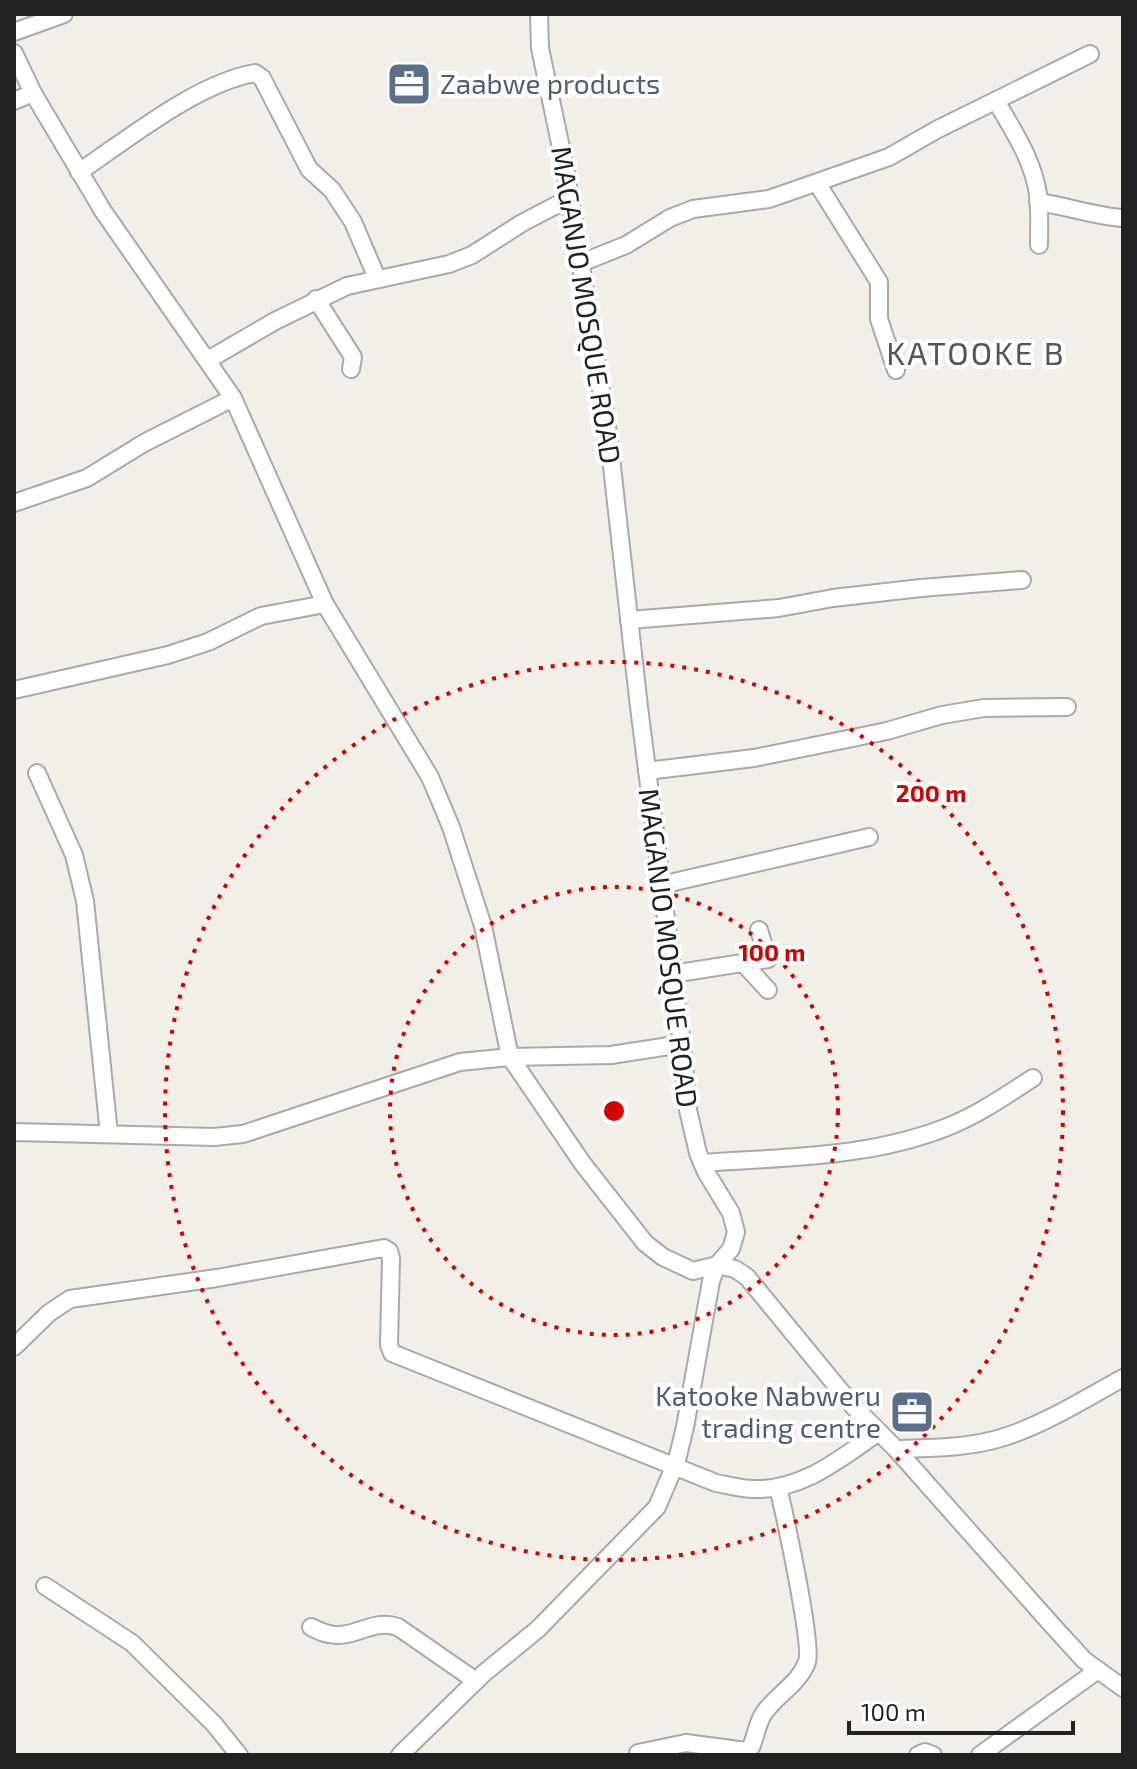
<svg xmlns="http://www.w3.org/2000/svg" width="1137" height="1769" viewBox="0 0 1137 1769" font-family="'Exo 2',sans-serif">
<rect width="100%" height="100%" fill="#f2efe9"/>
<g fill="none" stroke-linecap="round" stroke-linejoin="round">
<g stroke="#a9a9a9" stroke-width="20">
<g id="minor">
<path d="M14 32 64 14"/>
<path d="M14 53 33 93 103 211 233 398 325 604 430 777 451 827 483 926 510 1057 583 1164 645 1243 663 1257 693 1271 717 1265 735 1269 747 1277 853 1406 896 1449C931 1448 968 1448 1001 1438 1044 1425 1084 1399 1123 1378"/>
<path d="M14 101 33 93"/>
<path d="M996 101C1013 130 1033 160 1038 194 1040 210 1039 228 1039 245"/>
<path d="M79 172C128 139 197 83 255 73L262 78 309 169 332 190 353 222 377 278"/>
<path d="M817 183 879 282V319L896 370"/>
<path d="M1038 202C1067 206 1094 216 1123 218"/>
<path d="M581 263 626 245 670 218 693 209 769 199 889 157 938 129 1090 54"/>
<path d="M316 299 353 357 351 369"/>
<path d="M208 360 275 321 347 286 449 264 472 255 522 223 570 198"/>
<path d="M14 503 87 478 144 443 233 398"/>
<path d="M629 620 779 608 833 598 921 588 1022 580"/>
<path d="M14 690 168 655 208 642 261 616 325 604"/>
<path d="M647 771 754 758 887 731 942 715 984 708 1067 707"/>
<path d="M37 773 74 855 85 901 109 1134"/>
<path d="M661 885 869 837"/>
<path d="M745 965 768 990"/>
<path d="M672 974 768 959 759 930"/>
<path d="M14 1132 214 1137 243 1134 460 1062 510 1057 611 1055 682 1044"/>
<path d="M702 1163C786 1157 873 1158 952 1125 981 1113 1006 1095 1033 1078"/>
<path d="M14 1347 49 1313 70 1299 217 1278 384 1248 389 1251 391 1258 389 1345 392 1353 716 1483C728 1485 741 1489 754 1489 802 1491 841 1458 879 1432"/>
<path d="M896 1449 1052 1625 1084 1660 1123 1688"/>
<path d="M45 1586 132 1643 214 1724 239 1755"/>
<path d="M311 1627C319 1631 327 1635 336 1635 359 1636 372 1619 398 1627L476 1681"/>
<path d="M638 1753 686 1743 746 1751 751 1747C756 1736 757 1723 764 1713 777 1694 798 1685 807 1662 813 1644 784 1512 778 1487"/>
<path d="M400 1755 483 1674 538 1629 657 1507 677 1460 685 1427 711 1281 717 1265 731 1249 736 1232 731 1213 706 1172 698 1153 688 1110 682 1044 639 707 609 440 565 167 540 48 539 14"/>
<path d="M918 1755 925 1752 933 1755"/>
<path d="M980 1755 1098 1670"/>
</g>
</g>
<use href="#minor" stroke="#fff" stroke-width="16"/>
</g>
<g fill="none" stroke="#d40000" stroke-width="4" stroke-dasharray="4 8">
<circle cx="614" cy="1111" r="224"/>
<circle cx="614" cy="1111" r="449"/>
</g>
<defs>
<g id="office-square" transform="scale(2.3)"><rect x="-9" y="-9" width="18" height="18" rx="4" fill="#5c6f8a" stroke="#fff"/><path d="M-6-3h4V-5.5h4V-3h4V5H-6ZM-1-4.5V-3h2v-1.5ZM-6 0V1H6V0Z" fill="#fff"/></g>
</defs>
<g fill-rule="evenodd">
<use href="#office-square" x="409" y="84"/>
<use href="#office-square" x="912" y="1412"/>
</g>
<g text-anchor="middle" stroke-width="8" stroke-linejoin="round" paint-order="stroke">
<g font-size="28" fill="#4e5e75" stroke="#fff" text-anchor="start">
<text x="440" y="94">Zaabwe products</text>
<text x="881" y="1406" text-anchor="end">Katooke Nabweru<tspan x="881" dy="32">trading centre</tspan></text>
</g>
<g font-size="28" fill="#222" stroke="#fff">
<text transform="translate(586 305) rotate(81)" y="10">MAGANJO MOSQUE ROAD</text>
<text transform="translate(668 948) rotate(83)" y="10">MAGANJO MOSQUE ROAD</text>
</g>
<g font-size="32" letter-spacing="2" fill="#555" stroke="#fff">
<text x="976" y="365">KATOOKE B</text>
</g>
</g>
<circle cx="614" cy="1111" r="12" fill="#d40000" stroke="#fff" stroke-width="4"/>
<g font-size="24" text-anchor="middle" font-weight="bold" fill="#d40000" stroke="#fff" stroke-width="8" stroke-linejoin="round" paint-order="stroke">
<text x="931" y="802">200 m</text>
<text x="772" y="961">100 m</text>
</g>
<rect width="1137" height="1769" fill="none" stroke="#222222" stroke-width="32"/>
<path d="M849 1721v12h224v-12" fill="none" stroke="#222222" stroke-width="4"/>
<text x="861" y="1721" font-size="24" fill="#222222" stroke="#ffffff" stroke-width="6" paint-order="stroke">100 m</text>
</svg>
